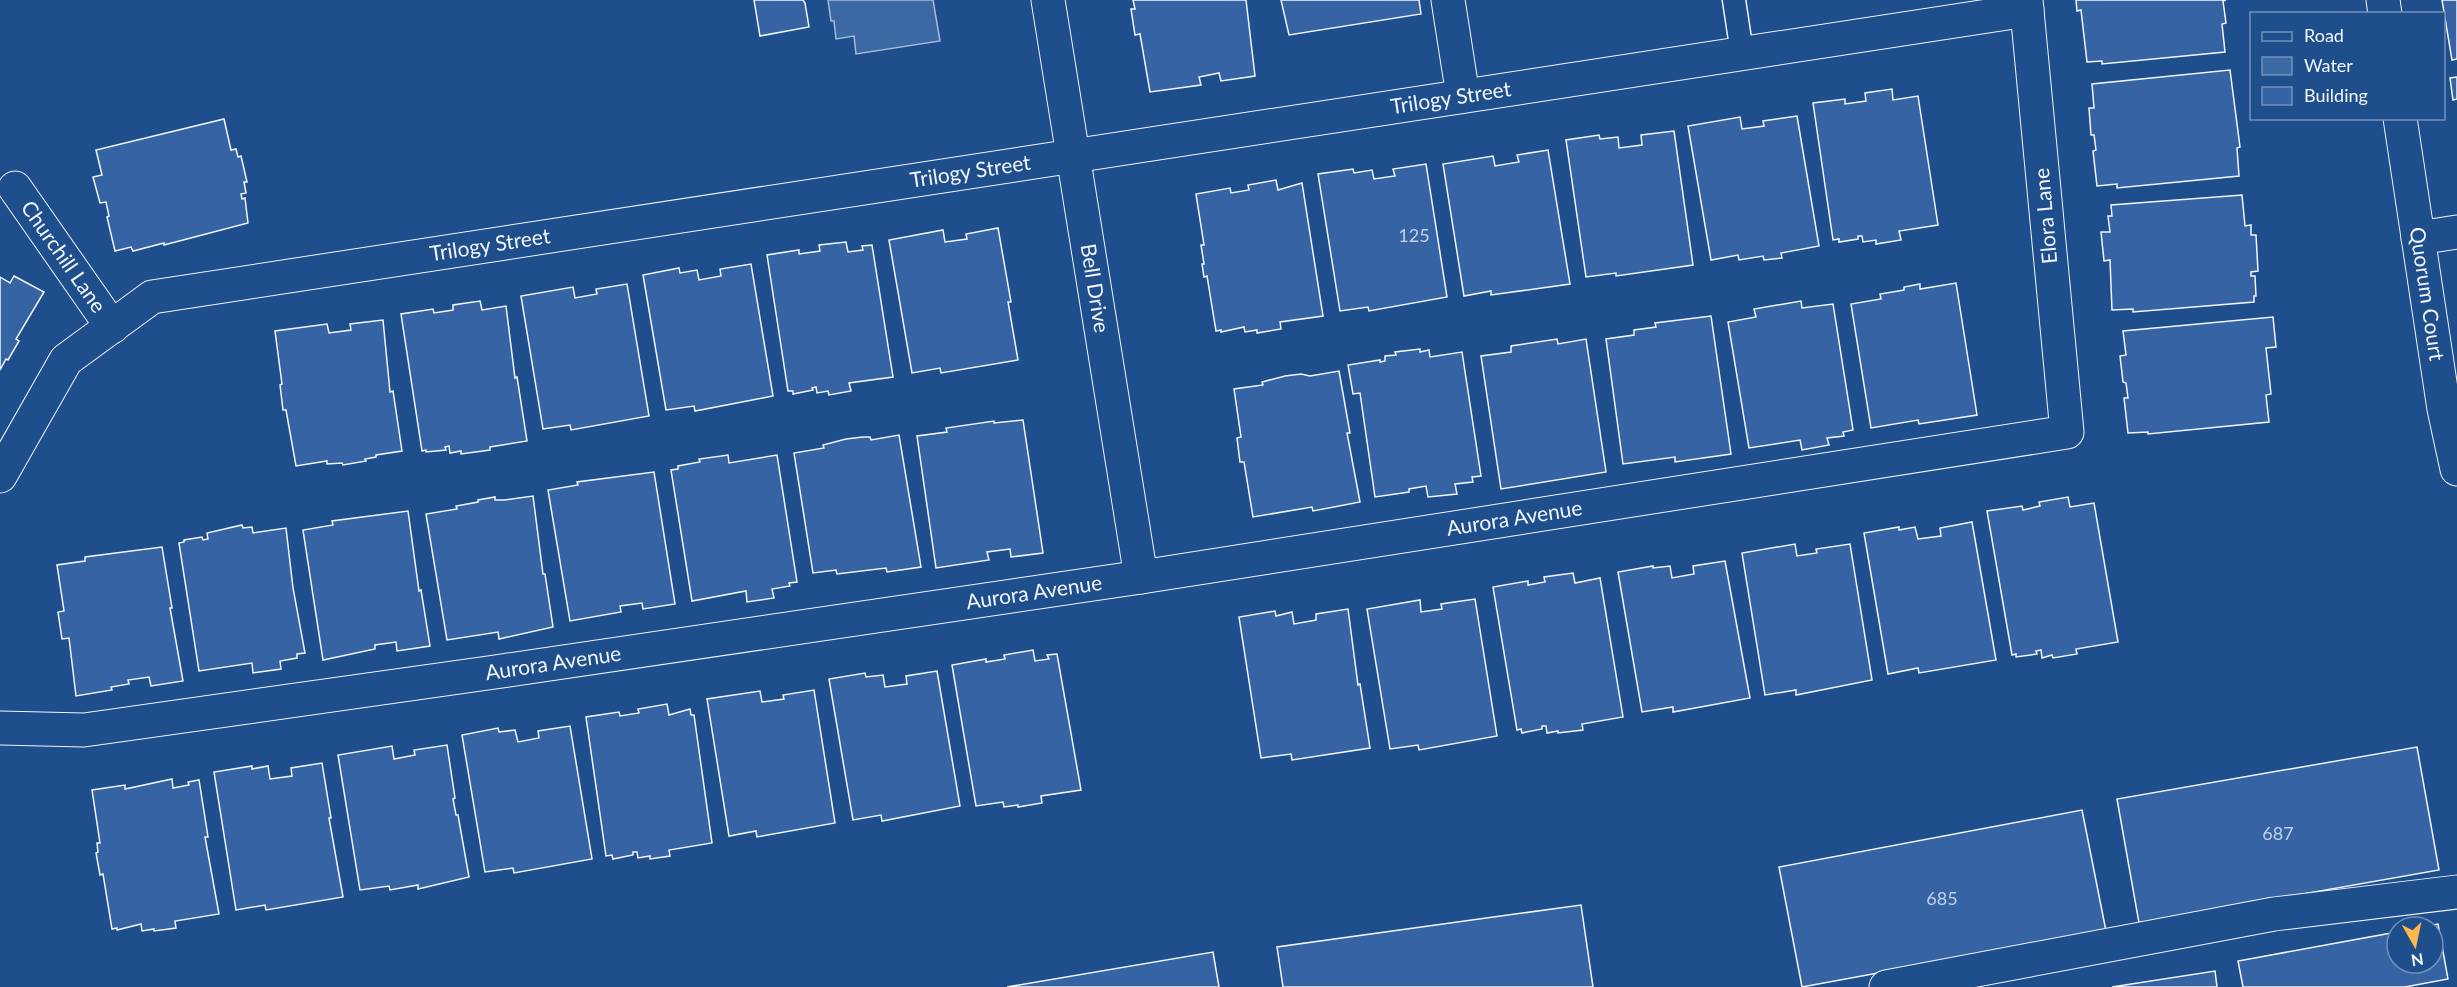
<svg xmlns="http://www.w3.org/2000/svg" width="2457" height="987" viewBox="0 0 2457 987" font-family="Lato,sans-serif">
<rect width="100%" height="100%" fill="#1f4e8c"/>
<path fill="#3b69a3" stroke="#a8bbd7" stroke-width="1.5" d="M828 0H933L940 41 856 54 854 36 836 39 834 21H831Z"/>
<g fill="#3563a3" stroke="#f2f6ff" stroke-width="1.5">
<path d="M754 0H803L805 3 809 27 760 36Z"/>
<path d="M1133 0H1246L1255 76 1221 81 1219 73 1199 77 1201 85 1150 92 1140 34 1135 35 1131 9H1135Z"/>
<path d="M1281 0H1419L1421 14 1289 35Z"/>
<path d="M2076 0H2226L2223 1 2226 23 2222 24 2225 52 2102 64V61L2087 62 2081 10 2077 11Z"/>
<path d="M2442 0H2457V59L2452 60Z"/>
<path d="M2230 70 2240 147 2237 148 2239 176 2117 188V184L2097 186 2093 151 2096 150 2094 135H2091L2089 108H2094L2092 84Z"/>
<path d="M2457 77V99L2453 100 2450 78Z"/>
<path d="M1892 89 1893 100 1918 96 1938 225 1899 231 1901 240 1876 244V240L1863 242 1862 236H1858V239L1839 242V239L1833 240 1813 103 1845 99V104L1866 101 1865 93Z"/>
<path d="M1797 116 1819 246 1781 253 1782 258 1764 260 1763 256 1739 260 1738 255 1711 260 1688 126 1740 117 1742 129 1764 126 1763 121Z"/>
<path d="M224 119 231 150 236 149 238 157 241 156 247 182H244L246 193 241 194 242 199 245 198 248 223 164 245V243L133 251 131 247 115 251 107 217 109 216 106 202 100 203 93 177 102 175 96 150Z"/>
<path d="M1674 131 1693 265 1616 276V273L1586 277 1566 140 1599 135 1600 139 1618 137 1619 148 1642 145 1641 135Z"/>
<path d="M1548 150 1570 284 1491 295V291L1464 296 1443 164 1493 156 1495 166 1519 162 1517 155Z"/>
<path d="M1426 164 1447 297 1369 311 1368 307 1340 311 1318 174 1353 169 1354 173 1372 170 1374 179 1395 176 1393 169Z"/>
<path d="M1276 180 1278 190 1302 183 1323 316 1280 322 1281 329 1257 333V330L1245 332 1244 327 1221 332V330L1216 331 1207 276 1204 277 1202 264H1204L1201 245H1204L1196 194 1230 188 1231 193 1249 190 1248 185Z"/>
<path d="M2242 195 2245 226 2251 225V235H2256L2258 271 2251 272V276H2255L2256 296H2254V302L2133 312V309L2112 310 2110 260 2104 261 2101 232H2110L2108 216H2112L2111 205Z"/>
<path d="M998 228 1011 302H1008L1018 360 941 373 940 368 912 373 889 240 943 230 945 242 967 239 966 234Z"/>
<path d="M846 242 848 252 863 250 862 246 872 245 893 377 849 383 851 391 829 395 828 391 817 393 816 387 812 388 813 390 793 394V391H788L767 255 799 250V254L820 251 819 245Z"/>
<path d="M751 264 773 396 695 411 694 406 666 410 643 275 679 268 680 273 697 270 699 280 721 276 720 269Z"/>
<path d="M14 276 44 292 16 339 19 341 8 360 6 359 0 370V277L10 283Z"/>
<path d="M1956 283 1977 415 1919 424 1918 420 1871 428 1851 304 1881 299 1880 294 1904 290V287L1920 284V289Z"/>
<path d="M627 284 649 416 571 430 570 425 543 429 521 296 573 287 575 298 597 294 596 289Z"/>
<path d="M480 301 482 310 506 306 515 378 517 377 527 441 490 447V450L461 454V451L450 453 449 446 445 447 446 450 426 452V450L422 451 401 314 433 309 434 313 453 310V305Z"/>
<path d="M1801 301 1802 308 1833 304 1853 430 1843 432 1844 436 1827 438 1829 445 1802 450 1800 440 1749 448 1728 322 1756 317 1754 309Z"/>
<path d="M1711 316 1731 454 1675 462V457L1623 464 1606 339 1634 335V330L1656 327 1655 323Z"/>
<path d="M2273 317 2276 347 2266 348 2271 394 2266 395 2269 422 2148 434V432L2128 433 2124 398H2128L2126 383 2123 382 2120 356 2126 355 2123 331Z"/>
<path d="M383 320 390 392 393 391 402 451 376 455V457L365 459 366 461 343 465 342 463 327 464V461L296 466 286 410H283L280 385 282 384 275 331 327 324 329 333 351 330 350 324Z"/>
<path d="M1557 339 1558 344 1586 339 1606 472 1501 489 1481 356 1511 352V346Z"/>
<path d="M1420 349V352L1429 350 1430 357 1462 352 1481 476 1472 477 1473 482 1455 484 1457 494 1428 497 1426 486 1409 489V492L1375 497 1360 393 1353 394 1348 365 1380 360V362L1385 361V356L1396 355 1395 352Z"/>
<path d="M1339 371 1350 433H1347L1360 502 1313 511 1312 507 1253 517 1244 462H1240L1237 438 1241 437 1234 389 1263 385 1262 382 1285 376 1301 374 1310 376Z"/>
<path d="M1023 420 1043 553 1011 557 1010 549 987 552 989 560 936 568 917 436 947 432 946 428 994 421V423Z"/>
<path d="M899 435 921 567 887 572 886 568 837 574 836 570 813 573 794 453 824 448 823 445 846 439 863 437H870L871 440Z"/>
<path d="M728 455 729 463 777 455 797 582 789 583 790 586 772 589 774 598 747 602 746 591 692 601 671 470 678 469V466L700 462 699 459Z"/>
<path d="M654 472 675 604 643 609 642 603 620 606 621 612 570 621 548 490 578 485 577 482Z"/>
<path d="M533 496 543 574H545L553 627 499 639 498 632 447 640 426 514 457 509 456 506 478 502V500L495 497V500H504Z"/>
<path d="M2068 497 2070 507 2094 503 2118 642 2076 649 2077 654 2053 658 2052 655 2042 658 2041 650 2036 651 2037 654 2016 657V654L2012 655 1987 511 2022 506 2023 510 2040 506 2039 502Z"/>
<path d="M408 511 419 591 421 590 430 646 397 651 396 642 375 645V649L323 660 303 530 333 525 332 521Z"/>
<path d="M1972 522 1996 660 1919 673 1918 668 1888 674 1864 533 1899 527V530L1915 527 1918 539 1941 536 1940 528Z"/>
<path d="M242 525 243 528 252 527 253 533 286 528 293 588 305 653 297 654V658L280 661 281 669 253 673 252 663 199 671 179 543 184 542V540L202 537 203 540 208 539 207 533Z"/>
<path d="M1795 544 1797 556 1817 553 1816 549 1850 544 1872 680 1796 695V690L1765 695 1742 553Z"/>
<path d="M162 547 172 608H170L183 681 151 686 149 677 128 680 129 684 111 687 112 690 76 696 69 638 62 639 58 612 64 611 57 565 85 561V557Z"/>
<path d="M1725 561 1750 698 1673 712V707L1642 712 1618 572 1653 566V568L1670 566 1672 578 1694 574 1693 566Z"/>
<path d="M1573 573 1575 583 1600 578 1623 717 1582 724 1583 730 1558 733V731L1547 733 1546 726H1542V729L1522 733 1521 729 1517 730 1493 587 1528 581V585L1545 582 1544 577Z"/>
<path d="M1475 599 1497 736 1419 750 1418 745 1390 749 1367 609 1420 600 1421 612 1442 609 1441 604Z"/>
<path d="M1348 609 1358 685 1360 684 1370 748 1292 760 1291 754 1261 758 1239 617 1275 611 1276 616 1292 612 1294 624 1316 620V614Z"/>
<path d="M1033 650 1035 661 1049 659 1047 655 1057 654 1081 790 1041 796 1042 803 1018 807V805L1004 807 1003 802 976 806 952 665 986 659V662L1005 659 1004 655Z"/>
<path d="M937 671 960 806 882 821 881 815 853 820 829 679 865 673 866 677 883 675 885 687 907 684 906 676Z"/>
<path d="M814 690 835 823 757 837 756 831 729 836 707 699 760 691 762 702 784 699 783 695Z"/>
<path d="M667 704 669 715 690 709 691 715H694L712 843 669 850 670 856 650 859V856L638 858 637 852H633V855L613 859 612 855 606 856 586 717 619 712 620 716 639 713 638 709Z"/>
<path d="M570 726 592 859 514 873 513 868 485 872 462 735 498 728 499 732 515 730 518 742 539 738 538 731Z"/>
<path d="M447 745 455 798 453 799 456 815H458L469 877 418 889V885L390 890 389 886 360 890 338 755 392 746 394 759 415 755 414 750Z"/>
<path d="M2417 747 2439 870 2139 923 2117 799Z"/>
<path d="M322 763 331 818H329L343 897 266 910 265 905 236 910 214 772 252 766V769L268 766 270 779 292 776 291 768Z"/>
<path d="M172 779 173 788 189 785 188 782 199 780 208 837H205L219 914 175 921 176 928 154 931V929L142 931 141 924 117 930V928L112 929 103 874 100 875 96 853 98 852 97 843H100L92 790 125 785V789Z"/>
<path d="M2082 810 2106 931 1802 987 1779 867Z"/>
<path d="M1581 905 1593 987H1283L1277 947Z"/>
<path d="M2438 924 2448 979 2405 987H2243L2238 961 2397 932V963H2433V927H2421Z"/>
<path d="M1213 952 1219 987H1007Z"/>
<path d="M2215 971 2217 987H2112Z"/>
</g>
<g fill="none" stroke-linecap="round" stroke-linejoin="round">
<g stroke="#f2f6ff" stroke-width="25">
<path id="service" d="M1734 0 1742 53"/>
</g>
<g stroke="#f2f6ff" stroke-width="35">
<g id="minor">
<path id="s1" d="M1048 0 1141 577"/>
<path d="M1448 0 1463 96"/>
<path d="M2383 0 2385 14"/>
<path id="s2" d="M2400 118 2444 409 2457 469"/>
<path id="s3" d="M15 188 112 327"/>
<path d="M2418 238 2457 232"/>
<path id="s4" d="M0 476 66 360 152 297 2027 10"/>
<path id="s5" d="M0 728 84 730 495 672 1141 577 2067 432 2026 0"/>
<path d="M1886 987 2274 914 2457 892"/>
</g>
</g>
<use href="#service" stroke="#1f4e8c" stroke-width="22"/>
<use href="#minor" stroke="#1f4e8c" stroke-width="33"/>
</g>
<g text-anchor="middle" stroke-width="4.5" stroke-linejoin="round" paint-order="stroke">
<g font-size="18" fill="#c3d1e8">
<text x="1414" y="242">125</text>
<text x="2278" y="840">687</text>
<text x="1942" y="905">685</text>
</g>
<g font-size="21" fill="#f2f6ff" stroke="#1f4e8c">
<text dy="7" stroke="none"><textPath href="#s4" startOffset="1554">Trilogy Street</textPath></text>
<text dy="7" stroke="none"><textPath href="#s4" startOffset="1068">Trilogy Street</textPath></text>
<text transform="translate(2046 216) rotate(-95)" y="7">Elora Lane</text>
<text dy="7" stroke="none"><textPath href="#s4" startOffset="582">Trilogy Street</textPath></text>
<text dy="7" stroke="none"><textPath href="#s3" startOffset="84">Churchill Lane</textPath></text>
<text dy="7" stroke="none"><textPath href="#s1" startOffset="292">Bell Drive</textPath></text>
<text dy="7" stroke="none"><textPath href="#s2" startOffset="178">Quorum Court</textPath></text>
<text dy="7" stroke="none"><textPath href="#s5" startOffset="1530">Aurora Avenue</textPath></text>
<text dy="7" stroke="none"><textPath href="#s5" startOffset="1044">Aurora Avenue</textPath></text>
<text dy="7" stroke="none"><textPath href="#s5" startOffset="558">Aurora Avenue</textPath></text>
</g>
</g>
<rect x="2250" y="12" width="195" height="108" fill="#1f4e8c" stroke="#7391ba" stroke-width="1.5"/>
<rect x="2262" y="32" width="30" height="9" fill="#1f4e8c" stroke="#7391ba" stroke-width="1.5"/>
<text x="2304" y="42" font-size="18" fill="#f2f6ff">Road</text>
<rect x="2262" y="57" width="30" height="18" fill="#3b69a3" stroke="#7391ba" stroke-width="1.5"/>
<text x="2304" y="72" font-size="18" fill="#f2f6ff">Water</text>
<rect x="2262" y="87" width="30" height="18" fill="#3563a3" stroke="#7391ba" stroke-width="1.5"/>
<text x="2304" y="102" font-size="18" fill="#f2f6ff">Building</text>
<g transform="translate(2415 945) rotate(171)"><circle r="28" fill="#1f4e8c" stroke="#7391ba" stroke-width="1.5"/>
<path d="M0-4.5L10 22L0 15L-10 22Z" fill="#ffb74d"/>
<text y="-9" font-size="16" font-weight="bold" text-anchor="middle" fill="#f2f6ff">N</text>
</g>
</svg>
